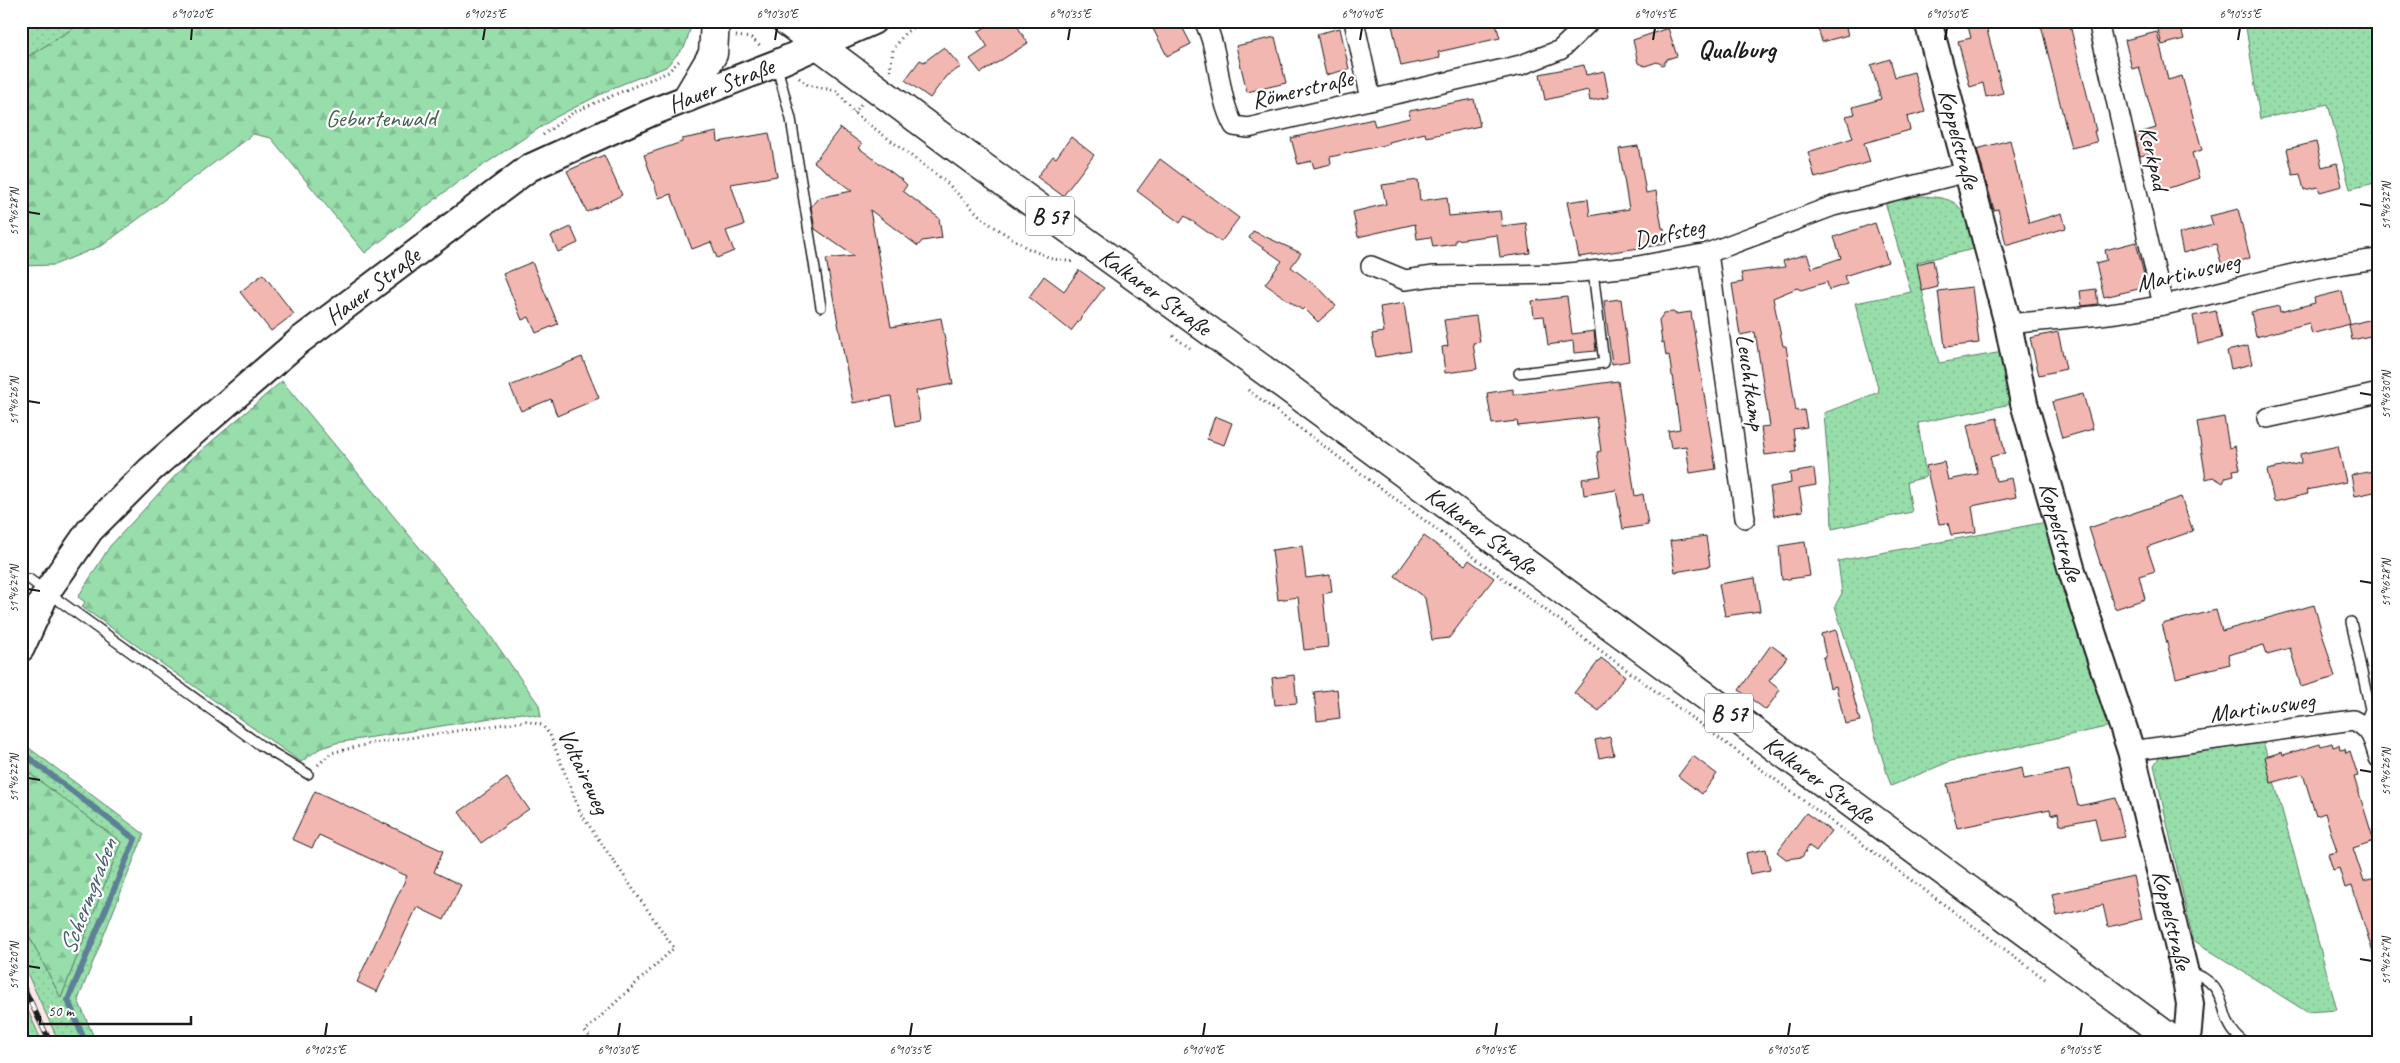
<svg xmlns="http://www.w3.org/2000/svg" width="2400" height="1063" viewBox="0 0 2400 1063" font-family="Caveat,sans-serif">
<defs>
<pattern id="grass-dots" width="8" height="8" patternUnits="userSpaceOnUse" patternTransform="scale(1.25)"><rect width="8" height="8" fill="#97deab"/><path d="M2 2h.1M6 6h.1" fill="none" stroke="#82be93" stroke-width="1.8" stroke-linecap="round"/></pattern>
<pattern id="forest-firs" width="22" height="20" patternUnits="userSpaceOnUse" patternTransform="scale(1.25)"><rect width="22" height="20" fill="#97deab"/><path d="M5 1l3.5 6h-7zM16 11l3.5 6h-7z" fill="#82be93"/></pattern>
</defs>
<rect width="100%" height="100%" fill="#fff"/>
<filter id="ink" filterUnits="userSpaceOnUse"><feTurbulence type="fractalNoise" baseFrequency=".02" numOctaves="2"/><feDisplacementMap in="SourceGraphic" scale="10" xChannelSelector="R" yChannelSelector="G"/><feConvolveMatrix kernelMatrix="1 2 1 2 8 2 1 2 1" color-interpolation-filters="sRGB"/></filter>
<g filter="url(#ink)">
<path fill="#fbe9e8" d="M21 960 41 1000 59 1042H42L21 995Z"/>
<g fill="url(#grass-dots)" stroke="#5a7d64">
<path d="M21 21H85L21 61Z"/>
<path d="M2245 21H2379V182L2350 189 2328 104 2260 119Z"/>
<path d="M1917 196C1965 197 1963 207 1974 249L1917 262 1926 310 1939 363 2003 352 2016 403 1918 423 1926 477 1907 482 1912 512 1832 529 1831 499 1824 413 1879 392 1855 303 1911 292 1885 202Z"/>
<path d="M2047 522 2111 726 1951 761 1891 786 1835 606 1842 593 1838 561Z"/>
<path d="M2263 741 2337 1010 2307 1012 2193 940 2154 765 2159 758 2170 754Z"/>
<path d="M21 742 144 834 78 1000 96 1042H59L21 960V920L61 998 120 842 21 767Z"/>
<path d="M21 995 42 1042H21Z"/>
</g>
<g fill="url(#forest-firs)" stroke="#5a7d64">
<path d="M85 21H691L692 23 685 46 666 67 615 87 556 117 458 182 365 253 271 138 253 134 103 245 54 265 21 266V61Z"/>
<path d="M282 381 480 621 539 705 541 717 522 713 336 743 319 749 301 762 82 607 85 602 78 597 110 546 189 461Z"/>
<path d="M21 767 121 842 61 998 21 920Z"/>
</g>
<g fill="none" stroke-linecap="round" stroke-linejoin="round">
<path stroke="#5d8096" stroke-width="6" d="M21 752 135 839 68 1000 85 1042"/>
</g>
<g fill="#f3b7b2" stroke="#1c1c1c">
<path d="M994 21H1014L1028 43 981 73 970 59 988 47 978 32Z"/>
<path d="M1149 21H1179L1191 44 1167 56Z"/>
<path d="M1409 21H1495L1500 38 1438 52 1440 58 1401 66 1392 25Z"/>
<path d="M1816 21H1844L1848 35 1822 42Z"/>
<path d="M2040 21H2069L2096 131H2094L2097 142 2071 148Z"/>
<path d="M2156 21H2179L2184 39 2162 45Z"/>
<path d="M1985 22 2003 93 1986 97 1983 83 1970 87 1958 41 1971 38 1968 26Z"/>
<path d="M1340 28 1349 69 1326 75 1317 34Z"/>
<path d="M1668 28 1677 56 1667 59 1663 65 1657 62 1645 66 1638 63 1633 40Z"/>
<path d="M2157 32 2168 80 2182 76 2202 150 2192 153 2199 178 2163 190 2152 153 2140 156 2135 134 2156 128 2139 67 2132 69 2125 40Z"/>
<path d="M1275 37 1286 83 1247 92 1236 46Z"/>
<path d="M944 47 961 67 946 76 930 98 905 80 920 60 924 62Z"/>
<path d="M1890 59 1895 77 1914 72 1925 112 1907 117 1910 130 1864 143 1870 162 1815 178 1808 152 1853 138 1846 116 1855 114 1853 107 1881 99 1871 65Z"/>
<path d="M1584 65 1586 75 1604 71 1609 97 1590 101 1588 90 1545 100 1540 74Z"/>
<path d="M1474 99 1480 126 1426 137 1425 133 1389 142V144L1330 157 1331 164 1314 168 1312 161 1298 164 1291 138 1373 119 1375 126 1410 118 1409 111Z"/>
<path d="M840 128 862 144 859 148 902 180 907 185 903 191 939 218 942 238 922 241 918 246 870 210 891 327 941 318 953 384 916 391 920 421 896 426 891 396 853 403 826 259 854 256 815 229 811 207 818 198 852 191 814 162Z"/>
<path d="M717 132 718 142 769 133 777 176 731 184 744 225 726 231 734 251 717 258 711 242 692 249 671 194 659 198 644 155 682 142V139Z"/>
<path d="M1071 137 1094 155 1063 196 1037 177 1053 156 1056 158Z"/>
<path d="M2010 140 2029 223 2062 213 2066 228 2009 245H2006L1998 209 1994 210 1977 149Z"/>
<path d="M2316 142 2322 167 2337 163 2342 186 2320 192 2318 187 2304 190 2300 174 2293 175 2287 149Z"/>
<path d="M1638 146 1646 193 1656 191 1662 228H1664L1666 244 1579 257 1567 202 1588 199 1590 216 1629 209 1619 149Z"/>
<path d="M604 155 622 195 587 212 567 171Z"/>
<path d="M1160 159 1239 218 1221 242 1185 216 1180 223 1137 191Z"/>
<path d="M1418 180 1420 201 1447 197 1449 216 1500 211 1502 226 1526 223 1530 253 1500 257 1497 235 1455 240V244L1433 247 1431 237 1417 239 1415 224 1358 237 1353 212 1386 204 1382 185Z"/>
<path d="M2238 209 2250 258 2222 266 2216 244 2183 253 2179 234 2213 225 2210 216Z"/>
<path d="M1875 223 1888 262 1844 276 1847 284 1829 290 1827 282 1801 290 1797 288 1773 298 1783 346H1786L1796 411 1804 410 1807 427 1793 429 1796 451 1765 455 1761 427 1770 426 1755 332 1740 335 1732 284 1743 282 1741 273 1785 267 1783 261 1807 254 1812 268 1841 258 1834 237Z"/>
<path d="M571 227 578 243 558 252 551 236Z"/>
<path d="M1253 231 1301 253 1291 267 1321 290 1336 306 1318 322 1304 308 1302 310 1265 284 1282 261 1249 238Z"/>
<path d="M2136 242 2147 287 2104 297 2096 263 2107 260 2105 250Z"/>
<path d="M1933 260 1938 287 1922 291 1917 264Z"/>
<path d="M532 262 558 324 536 333 529 317 522 320 503 274Z"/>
<path d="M1079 270 1104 288 1071 331 1029 297 1044 276 1064 291Z"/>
<path d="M263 274 294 314 271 331 240 292Z"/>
<path d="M1972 287 1979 343 1945 347 1938 291Z"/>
<path d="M2096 289 2098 304 2082 306 2080 291Z"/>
<path d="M2342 291 2350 324 2312 334 2309 323 2256 337 2251 312 2279 306 2280 312 2315 303 2314 298Z"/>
<path d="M1567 297 1572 334 1594 331 1596 351 1574 353 1573 341 1548 345 1544 316 1534 317 1532 301Z"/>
<path d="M1621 299 1629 361 1612 364 1604 301Z"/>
<path d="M1404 303 1411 351 1376 357 1372 334 1384 332 1380 307Z"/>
<path d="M2216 311 2222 338 2198 344 2193 316Z"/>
<path d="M1673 312 1676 314 1691 312 1716 469 1690 473 1686 446 1671 448 1668 431 1680 429 1669 355 1666 356 1664 342 1662 343 1659 320 1664 313Z"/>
<path d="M1476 316 1480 342 1473 343 1477 369 1445 373 1442 347 1448 346 1444 320Z"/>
<path d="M2379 317V334L2352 340 2349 325Z"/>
<path d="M2058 332 2066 369 2039 375 2030 338Z"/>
<path d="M2248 346 2252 364 2231 369 2227 351Z"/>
<path d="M582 357 599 398 557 416 551 399 521 411 510 386Z"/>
<path d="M1618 381 1635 496 1643 494 1648 525 1623 529 1616 490 1584 495 1582 479 1601 476 1597 452 1601 451 1596 417 1518 426 1517 421 1492 424 1487 393 1513 389V395Z"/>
<path d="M2083 394 2093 429 2062 438 2052 402Z"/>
<path d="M1215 416 1232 423 1224 445 1207 439Z"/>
<path d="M2224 417 2229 448 2235 446 2240 469 2233 470 2234 475 2226 477 2223 483 2213 477 2206 479 2197 422Z"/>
<path d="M1997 418 2005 453 1990 457 1996 481 2012 478 2016 497 1972 506 1976 532 1951 535 1948 523 1939 524 1926 466 1944 462 1948 480 1978 474 1967 425Z"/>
<path d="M2338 446 2346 482 2307 490 2308 494 2274 502 2267 470 2301 463 2300 454Z"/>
<path d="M1814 469 1816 485 1799 488 1803 511 1774 516 1770 487 1791 483 1790 473Z"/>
<path d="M2379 470V491L2355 496 2351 475Z"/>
<path d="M2181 497 2193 531 2147 547 2155 571 2139 576 2145 599 2115 609 2089 528Z"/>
<path d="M1424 536 1465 565 1469 560 1494 578 1449 638 1432 640 1425 598 1395 576Z"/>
<path d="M1706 536 1710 566 1675 572 1670 541Z"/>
<path d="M1805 542 1810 576 1782 580 1779 546Z"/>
<path d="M1302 546 1306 578 1330 575 1332 592 1323 594 1328 647 1304 650 1298 597 1278 600 1272 550Z"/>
<path d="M1755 578 1760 611 1725 616 1719 584Z"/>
<path d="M2314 605 2335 677 2301 687 2290 648 2267 654 2264 645 2228 655 2230 664 2176 678 2162 624 2216 610 2222 631Z"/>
<path d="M1836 630 1860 721 1845 724 1836 686 1830 688 1823 657H1826L1821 634Z"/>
<path d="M1771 645 1787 657 1769 681 1780 690 1766 710 1739 690Z"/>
<path d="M1601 658 1625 676 1599 711 1574 693Z"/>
<path d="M1294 675 1297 703 1275 705 1272 678Z"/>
<path d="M1337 689 1340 718 1317 721 1314 692Z"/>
<path d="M1610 737 1614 755 1599 758 1595 740Z"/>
<path d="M2332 743 2333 747 2339 745 2340 750 2345 749 2346 753 2350 751 2358 776 2354 777 2374 841 2353 848 2364 881 2379 877V959H2375L2352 886 2345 888 2339 868 2333 870 2328 854 2337 852 2325 813 2316 816 2303 774 2271 783 2265 757 2282 752 2283 755 2320 744 2321 746Z"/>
<path d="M1693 756 1717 774 1702 794 1678 776Z"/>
<path d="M2022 768 2024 779 2069 770 2078 806 2116 798 2125 837 2100 841 2095 818 2060 825 2058 813 2051 815 2050 809 1957 828 1947 784Z"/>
<path d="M507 778 529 809 481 843 459 812Z"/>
<path d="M315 791 443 851 434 872 461 885 444 920 417 907 377 992 357 982 407 876 319 835 312 848 292 839Z"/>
<path d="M1806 813 1831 831 1816 851 1809 846 1802 857 1786 859 1777 852Z"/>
<path d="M1766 849 1770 870 1750 874 1746 853Z"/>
<path d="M2133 876 2142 919 2108 927 2103 905 2057 916 2052 894Z"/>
</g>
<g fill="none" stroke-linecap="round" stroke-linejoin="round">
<g stroke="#1c1c1c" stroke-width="12">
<g id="lane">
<path d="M777 67 791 119 821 307"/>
<path d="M1519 373 1604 363 1593 271"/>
<path d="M29 579 260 745 308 774"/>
<path d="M2351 622 2370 709 2364 725"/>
<path d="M2186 970C2237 986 2212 1019 2244 1042"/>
</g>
</g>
<g stroke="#1c1c1c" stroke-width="22">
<g id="street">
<path d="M1204 21C1221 54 1216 93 1234 126L1248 128 1521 65 1560 50 1587 24 1586 21"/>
<path d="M1354 21 1371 99"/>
<path d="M2098 21 2163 305"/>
<path d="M1708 253 1745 518"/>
<path d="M1371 266 1405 280 1434 276 1558 274 1633 267 1708 253 1833 206 1967 172"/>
<path d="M2008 324C2059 319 2112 316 2163 305 2235 290 2305 267 2379 259"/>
<path d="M2267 418 2379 393"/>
<path d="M2131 751 2353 720C2372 729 2373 739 2379 758"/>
</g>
</g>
<g stroke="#1c1c1c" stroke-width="30">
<g id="secondary">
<path id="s1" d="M1928 21 2008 324 2024 403 2072 571 2131 751 2184 969 2190 1004 2187 1042"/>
<path id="s2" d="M21 648 46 593 90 530 150 470 299 341 529 168 650 113 780 62 873 21"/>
</g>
</g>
<g stroke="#1c1c1c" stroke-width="31">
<g id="primary">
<path id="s3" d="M786 21 954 146 1283 384 2175 1042"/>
<path d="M687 98 713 54 715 21"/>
</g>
</g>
<g stroke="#1c1c1c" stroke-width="3" stroke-dasharray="1 4" stroke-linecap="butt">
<path d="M736 36 751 38 761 46"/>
<path d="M890 71 893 50 905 33 922 21"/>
<path d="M799 78 808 85 837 91 854 113 946 182 979 215 990 224 1027 248 1053 259 1074 262"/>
<path d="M854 113 861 104"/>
<path d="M543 135 574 112 668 72 681 59"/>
<path d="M1173 336 1190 348"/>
<path d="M1248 390 2045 979"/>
<path d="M318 765 331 753 373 743 526 721 542 725 550 735 581 814 674 948 585 1031 594 1042"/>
</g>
<use href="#lane" stroke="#fff" stroke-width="9"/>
<use href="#street" stroke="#fff" stroke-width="19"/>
<use href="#secondary" stroke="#fff" stroke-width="26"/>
<use href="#primary" stroke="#fff" stroke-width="28"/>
<g stroke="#1c1c1c" stroke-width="5.5">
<path id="rail" d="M21 982 50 1042"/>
</g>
<use href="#rail" stroke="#fff" stroke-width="4" stroke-dasharray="11" stroke-linecap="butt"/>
</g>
</g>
<path fill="none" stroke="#1c1c1c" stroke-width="2" d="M191 40 192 28M483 40 485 28M775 40 777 28M1068 40 1070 28M1360 40 1362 28M1653 40 1655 28M1945 40 1947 28M2238 40 2240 28M2360 204 2372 206M28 212 40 214M2360 393 2372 395M28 401 40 403M2360 581 2372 583M28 589 40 591M2360 770 2372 772M28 778 40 780M2360 959 2372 961M28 966 40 968M325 1036 327 1023M618 1036 620 1023M910 1036 912 1023M1203 1036 1205 1023M1495 1036 1497 1023M1788 1036 1790 1023M2080 1036 2082 1023"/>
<g text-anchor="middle" stroke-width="4.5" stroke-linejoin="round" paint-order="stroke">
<g fill="#fff" stroke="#606060" stroke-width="1">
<rect x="1026" y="196.5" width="48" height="39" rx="4"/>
<rect x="1705" y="693.5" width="48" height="39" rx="4"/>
</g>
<g font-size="22" font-weight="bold" fill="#1c1c1c">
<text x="1050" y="224">B 57</text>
<text x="1729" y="721">B 57</text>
</g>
<g font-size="24" fill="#1c1c1c" stroke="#fff">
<text dy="8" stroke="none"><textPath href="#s2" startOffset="916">Hauer Straße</textPath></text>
<text transform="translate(1302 89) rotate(-13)" y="8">Römerstraße</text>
<text dy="8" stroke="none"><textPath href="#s1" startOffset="122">Koppelstraße</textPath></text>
<text transform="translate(2154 158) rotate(77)" y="8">Kerkpad</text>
<text transform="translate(1669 233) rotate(-12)" y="8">Dorfsteg</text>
<text transform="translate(2188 272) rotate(-13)" y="8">Martinusweg</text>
<text dy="8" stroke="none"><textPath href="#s2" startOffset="511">Hauer Straße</textPath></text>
<text dy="8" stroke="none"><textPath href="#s3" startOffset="458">Kalkarer Straße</textPath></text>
<text transform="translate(1751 382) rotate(82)" y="8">Leuchtkamp</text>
<text dy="8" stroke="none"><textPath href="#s3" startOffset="862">Kalkarer Straße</textPath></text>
<text dy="8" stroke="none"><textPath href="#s1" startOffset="528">Koppelstraße</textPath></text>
<text transform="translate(2262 707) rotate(-8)" y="8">Martinusweg</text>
<text transform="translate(584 771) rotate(65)" y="8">Voltaireweg</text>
<text dy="8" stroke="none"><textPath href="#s3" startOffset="1282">Kalkarer Straße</textPath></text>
<text dy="8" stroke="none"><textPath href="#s1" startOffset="932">Koppelstraße</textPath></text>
</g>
<g font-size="24" fill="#47604e" stroke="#fff">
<text x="381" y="126">Geburtenwald</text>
</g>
<g font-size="25" font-style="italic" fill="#475f6e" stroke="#fff">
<text transform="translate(87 896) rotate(-69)" y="9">Schermgraben</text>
</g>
<g font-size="26" font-weight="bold" fill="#1c1c1c" stroke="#fff">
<text x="1737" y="58">Qualburg</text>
</g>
</g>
<rect width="2400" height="1063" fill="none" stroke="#fff" stroke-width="55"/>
<path d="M40 1016v8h151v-8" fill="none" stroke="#1c1c1c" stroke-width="2.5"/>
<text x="48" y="1016" font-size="15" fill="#1c1c1c" stroke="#ffffff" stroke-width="4" paint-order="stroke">50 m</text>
<rect x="28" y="28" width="2344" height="1008" fill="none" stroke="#1c1c1c" stroke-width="2"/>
<g font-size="12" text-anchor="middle" fill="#1c1c1c">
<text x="192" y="18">6°10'20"E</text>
<text x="485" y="18">6°10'25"E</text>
<text x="777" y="18">6°10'30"E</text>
<text x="1070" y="18">6°10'35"E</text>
<text x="1362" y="18">6°10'40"E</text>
<text x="1655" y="18">6°10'45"E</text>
<text x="1947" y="18">6°10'50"E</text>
<text x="2240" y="18">6°10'55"E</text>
<text transform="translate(2386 206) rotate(-90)" y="4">51°46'32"N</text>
<text transform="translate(14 212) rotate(-90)" y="4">51°46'28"N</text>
<text transform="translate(2386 395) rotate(-90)" y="4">51°46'30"N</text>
<text transform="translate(14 401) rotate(-90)" y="4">51°46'26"N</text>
<text transform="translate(2386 583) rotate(-90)" y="4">51°46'28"N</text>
<text transform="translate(14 589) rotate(-90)" y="4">51°46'24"N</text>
<text transform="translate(2386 772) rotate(-90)" y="4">51°46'26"N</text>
<text transform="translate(14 778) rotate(-90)" y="4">51°46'22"N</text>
<text transform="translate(2386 961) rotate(-90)" y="4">51°46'24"N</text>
<text transform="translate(14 966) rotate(-90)" y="4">51°46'20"N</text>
<text x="325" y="1054">6°10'25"E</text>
<text x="618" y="1054">6°10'30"E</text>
<text x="910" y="1054">6°10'35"E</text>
<text x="1203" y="1054">6°10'40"E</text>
<text x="1495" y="1054">6°10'45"E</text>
<text x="1788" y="1054">6°10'50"E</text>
<text x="2080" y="1054">6°10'55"E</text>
</g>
</svg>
